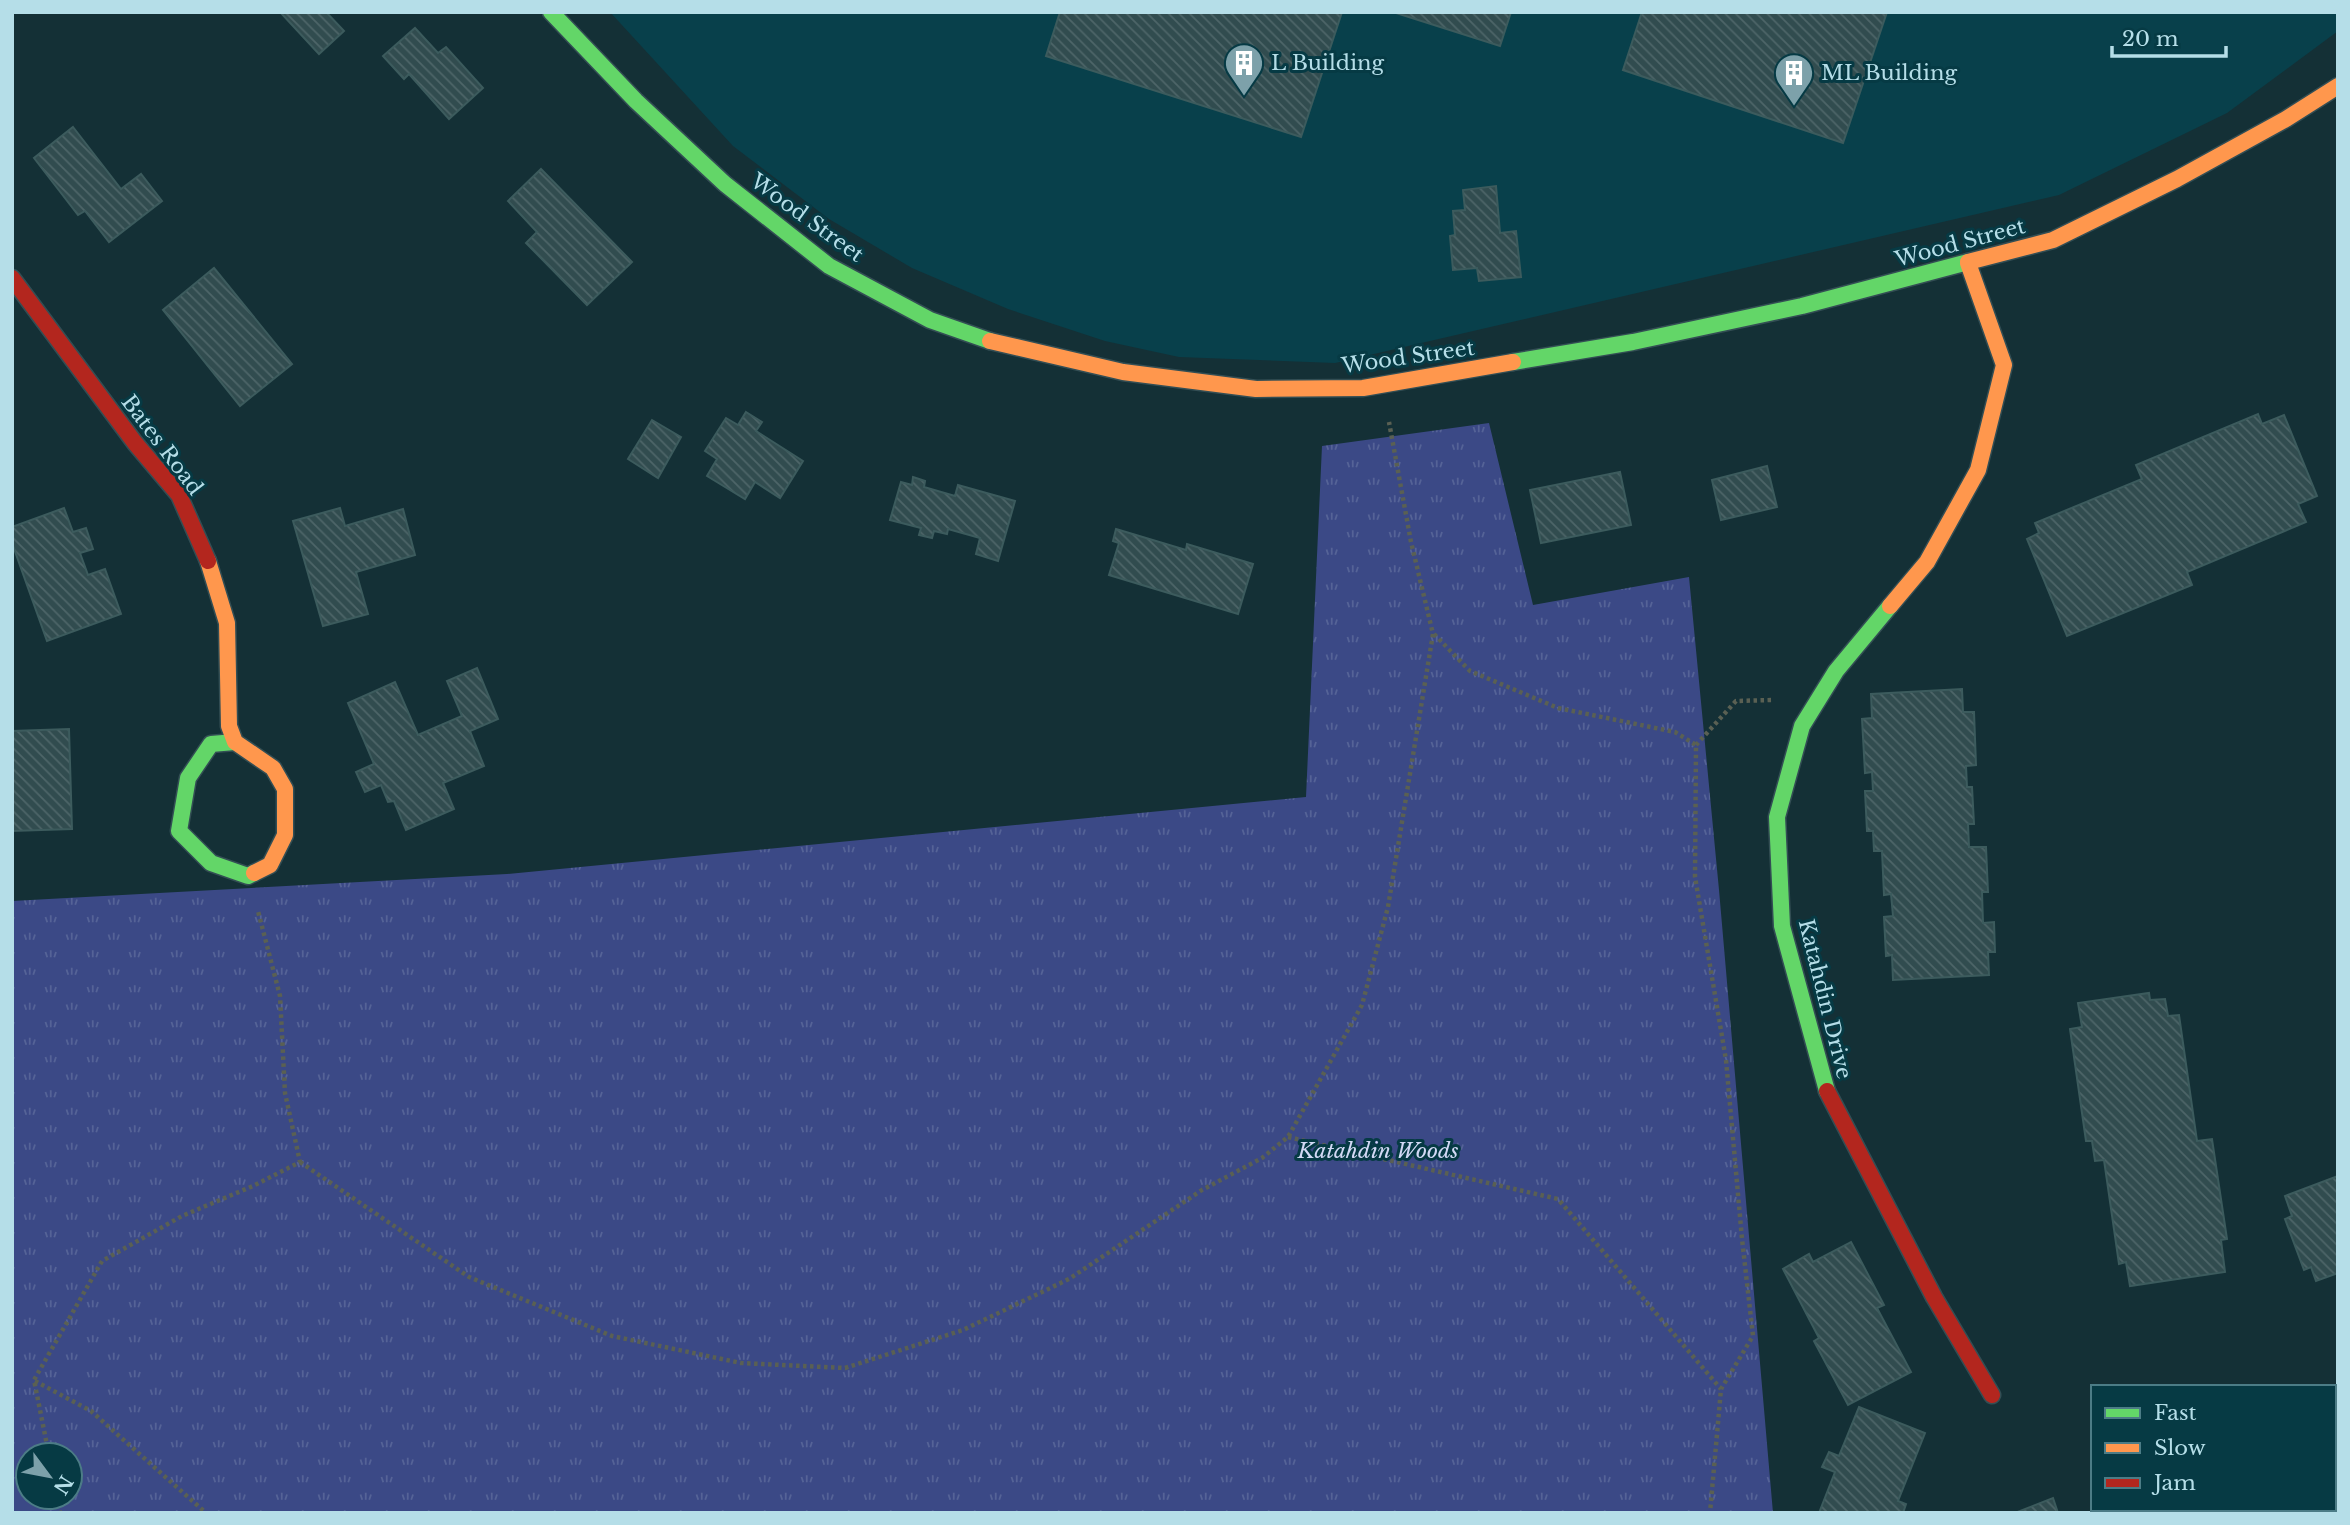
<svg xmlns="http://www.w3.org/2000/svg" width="2350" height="1525" viewBox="0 0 2350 1525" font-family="'Libre Baskerville',serif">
<defs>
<pattern id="grass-tufts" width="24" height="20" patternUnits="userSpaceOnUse" patternTransform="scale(1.75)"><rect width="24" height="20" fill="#3b4986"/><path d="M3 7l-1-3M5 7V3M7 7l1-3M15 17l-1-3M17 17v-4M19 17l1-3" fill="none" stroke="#556397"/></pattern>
<pattern id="building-back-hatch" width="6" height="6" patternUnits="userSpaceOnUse" patternTransform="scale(1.75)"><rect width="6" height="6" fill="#314c4f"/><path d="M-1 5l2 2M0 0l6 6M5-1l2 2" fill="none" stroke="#4d6568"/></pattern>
</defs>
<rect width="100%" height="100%" fill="#143036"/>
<path fill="#08404b" d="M610 12H2338V31L2227 113 2059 195 1335 363 1179 357 1105 341 1008 309 912 268 829 219 733 146Z"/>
<path fill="url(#grass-tufts)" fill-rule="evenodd" d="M1489 423 1533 605 1689 577 1719 890 1773 1513H12V901L507 874 1306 797 1322 446ZM28 1455H70V1497H28Z"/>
<g fill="url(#building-back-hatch)" stroke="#3c5b5d" stroke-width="2">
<path d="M280 12H326L344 31 319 54Z"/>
<path d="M1060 12H1342L1301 137 1046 56Z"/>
<path d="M1393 12H1511L1500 46Z"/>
<path d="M1642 12H1887L1843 143 1623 70Z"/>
<path d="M415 28 438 53 446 47 483 88 449 119 409 74 404 79 383 56Z"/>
<path d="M73 127 121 189 141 174 162 201 109 242 85 211 78 215 34 158Z"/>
<path d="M541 169 632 262 587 305 526 243 537 232 508 201Z"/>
<path d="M1496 186 1500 233 1516 231 1521 277 1479 281 1477 268 1453 270 1450 236 1455 235 1453 211 1465 210 1463 190Z"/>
<path d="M214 268 292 364 240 406 163 310Z"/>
<path d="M746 412 762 422 756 431 803 461 780 498 755 482 745 499 707 476 717 459 705 451 726 418 738 425Z"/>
<path d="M2258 414 2262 424 2284 415 2317 496 2298 504 2306 522 2187 572 2192 585 2067 636 2027 539 2039 533 2035 523 2142 479 2136 465Z"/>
<path d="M652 420 681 437 658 478 628 459Z"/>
<path d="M1767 466 1777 507 1721 520 1712 480Z"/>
<path d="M1620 472 1631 525 1541 543 1530 490Z"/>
<path d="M913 477 925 481 924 487 955 496 958 485 1015 501 998 561 976 554 980 538 948 529 947 534 934 531 932 538 919 535 921 528 890 520 901 482 912 485Z"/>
<path d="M64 508 73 532 86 528 93 549 80 553 88 575 105 569 121 614 47 641 12 543V527Z"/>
<path d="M340 508 345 526 403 509 415 555 356 572 368 614 323 626 293 521Z"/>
<path d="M1116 529 1186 550 1187 544 1253 564 1238 614 1109 575 1119 543 1113 541Z"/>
<path d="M477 668 498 719 470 731 484 766 443 783 454 809 406 830 394 801 388 802 381 785 365 792 356 772 374 764 348 703 395 682 418 735 462 716 447 681Z"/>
<path d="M1962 689 1963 712H1974L1976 765 1966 766 1967 787H1972L1974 824H1968L1969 847H1986L1988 892H1982L1983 923 1994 922 1995 952H1988L1989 975 1893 980 1892 955 1886 956 1884 917 1893 916 1891 894 1884 895 1882 851H1874L1873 831H1867L1865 791H1873L1872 772 1865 773 1862 719 1872 718 1871 694Z"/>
<path d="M69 729 72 829 12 831V731Z"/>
<path d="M2149 993 2150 1000 2165 999 2168 1016 2179 1015 2197 1141 2212 1139 2227 1239 2221 1240 2225 1272 2130 1286 2126 1262 2119 1264 2104 1160 2095 1161 2092 1141H2086L2070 1029 2082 1027 2078 1003Z"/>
<path d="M2338 1176V1273L2316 1281 2311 1267 2304 1270 2285 1219 2292 1216 2285 1196Z"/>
<path d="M1851 1242 1884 1305 1877 1308 1911 1372 1848 1405 1814 1341 1819 1338 1783 1269 1809 1254 1813 1262Z"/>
<path d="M1859 1407 1925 1433 1898 1501 1906 1504 1903 1513H1819L1835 1472 1822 1467 1829 1452 1839 1456Z"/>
<path d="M2053 1498 2058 1513H2015Z"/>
</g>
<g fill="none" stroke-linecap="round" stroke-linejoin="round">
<g stroke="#334e54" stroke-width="19">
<g id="fast">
<path d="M551 12 636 101 725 184 829 266 930 320 990 341"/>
<path d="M1513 362 1633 342 1802 306 1968 262"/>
<path d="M235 742 211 744 188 778 179 831 211 863 248 876 254 873"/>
<path d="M1827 1091 1782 926 1777 817 1802 726 1836 671 1890 606"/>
</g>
</g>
<g stroke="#334e54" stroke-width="19">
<g id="slow">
<path d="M1968 262 2053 240 2177 179 2286 119 2338 86"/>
<path d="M990 341 1123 372 1256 389 1363 388 1513 362"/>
<path d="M208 561 227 623 229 726 235 742 273 768 285 789V835L270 865 254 873"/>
<path d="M1890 606 1927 562 1978 470 2004 365 1968 263"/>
</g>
</g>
<g stroke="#334e54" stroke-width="19">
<g id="jam">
<path d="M12 278 135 443 179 495 208 561"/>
<path d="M1827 1091 1934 1297 1992 1395"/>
</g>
</g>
<g stroke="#5a6053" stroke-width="4.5" stroke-dasharray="3.5 3.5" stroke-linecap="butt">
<path d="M1434 634 1470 671 1558 708 1675 732 1696 745 1695 877 1726 1060 1742 1239 1753 1336 1721 1389 1710 1513"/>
<path d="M1696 745 1736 701 1772 700"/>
<path d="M1288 1137 1558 1199 1721 1389"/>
<path d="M300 1162 469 1277 612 1336 741 1363 845 1368 963 1330 1069 1279 1202 1190 1262 1158 1288 1137 1362 1005 1388 907 1433 634 1411 542 1389 422"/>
<path d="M35 1381 91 1411 206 1513"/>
<path d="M49 1455 34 1380 102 1261 182 1216 253 1186 300 1162 285 1093 280 996 258 911"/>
<path d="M57 1497 60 1513"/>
</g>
<use href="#fast" stroke="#63d668" stroke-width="16"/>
<use href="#slow" stroke="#ff974d" stroke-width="16"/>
<use href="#jam" stroke="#b3261e" stroke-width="16"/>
</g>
<defs>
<g id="building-pin" transform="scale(2.0125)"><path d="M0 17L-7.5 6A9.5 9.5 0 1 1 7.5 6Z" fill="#7da1aa" stroke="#063a44"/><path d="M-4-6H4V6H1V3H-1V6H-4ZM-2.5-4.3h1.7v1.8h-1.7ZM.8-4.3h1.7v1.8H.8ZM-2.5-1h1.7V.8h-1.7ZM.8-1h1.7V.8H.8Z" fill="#fff"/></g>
</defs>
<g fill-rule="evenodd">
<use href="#building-pin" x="1244" y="63"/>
<use href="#building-pin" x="1794" y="73"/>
</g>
<g text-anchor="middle" stroke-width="6" stroke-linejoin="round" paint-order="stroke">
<g font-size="21" fill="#b5dee8" stroke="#063a44" text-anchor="start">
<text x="1271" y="70">L Building</text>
<text x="1821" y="80">ML Building</text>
</g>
<g font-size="21" fill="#b5dee8" stroke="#063a44">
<text transform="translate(807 218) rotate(36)" y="7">Wood Street</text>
<text transform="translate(1960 243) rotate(-15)" y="7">Wood Street</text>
<text transform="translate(1408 357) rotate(-8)" y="7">Wood Street</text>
<text transform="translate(162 445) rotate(53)" y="7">Bates Road</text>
<text transform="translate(1825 999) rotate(76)" y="7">Katahdin Drive</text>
</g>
<g font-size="21" font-style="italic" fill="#d2d9f5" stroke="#063a44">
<text x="1378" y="1158">Katahdin Woods</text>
</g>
</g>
<rect width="2350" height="1525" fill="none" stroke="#b5dee8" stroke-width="28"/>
<rect x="2091" y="1385" width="245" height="126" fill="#063a44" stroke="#4c7c86" stroke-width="2"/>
<rect x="2105" y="1408" width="35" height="10" fill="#63d668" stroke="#4c7c86" stroke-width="2"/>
<text x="2154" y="1420" font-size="21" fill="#b5dee8">Fast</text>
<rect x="2105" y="1443" width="35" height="10" fill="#ff974d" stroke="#4c7c86" stroke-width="2"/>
<text x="2154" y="1455" font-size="21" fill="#b5dee8">Slow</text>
<rect x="2105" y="1478" width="35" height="10" fill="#b3261e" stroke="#4c7c86" stroke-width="2"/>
<text x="2154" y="1490" font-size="21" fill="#b5dee8">Jam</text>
<g transform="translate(49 1476) rotate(122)"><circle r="33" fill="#063a44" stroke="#4c7c86" stroke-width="2"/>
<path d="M0-5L12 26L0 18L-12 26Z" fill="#7da1aa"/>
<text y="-10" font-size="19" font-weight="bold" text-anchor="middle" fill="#b5dee8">N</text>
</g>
<path d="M2112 46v10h114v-10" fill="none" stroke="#b5dee8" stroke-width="3.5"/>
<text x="2122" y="46" font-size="21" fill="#b5dee8" stroke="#063a44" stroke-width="5" paint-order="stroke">20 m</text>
</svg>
